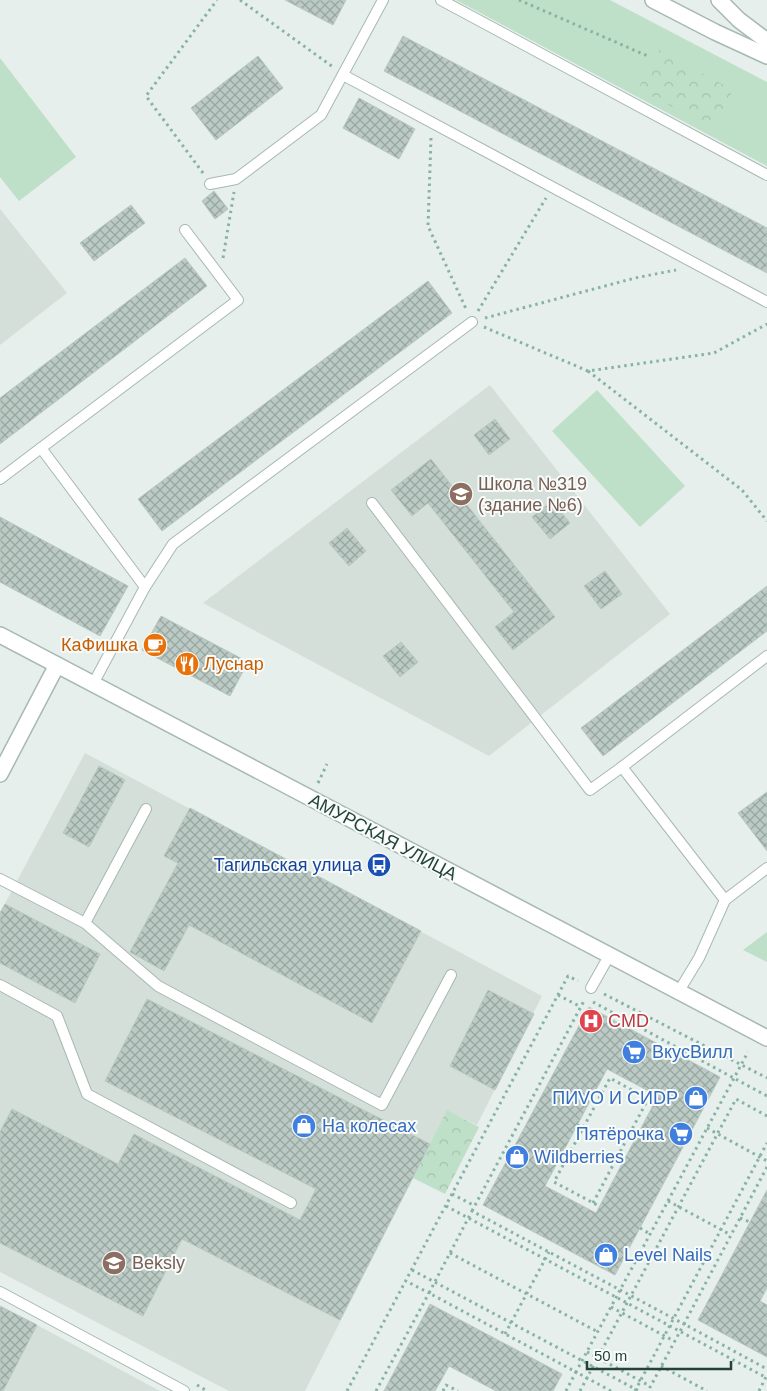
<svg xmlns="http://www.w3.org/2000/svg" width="767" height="1391" viewBox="0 0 767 1391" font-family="Helvetica,sans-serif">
<defs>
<pattern id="park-crowns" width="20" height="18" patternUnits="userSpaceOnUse" patternTransform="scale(1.25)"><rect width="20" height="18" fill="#bfe0c8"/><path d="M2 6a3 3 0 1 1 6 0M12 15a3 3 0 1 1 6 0" fill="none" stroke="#a4c1ad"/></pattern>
<pattern id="building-cross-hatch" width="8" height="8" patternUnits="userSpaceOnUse" patternTransform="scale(1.25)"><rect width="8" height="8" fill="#bbcac4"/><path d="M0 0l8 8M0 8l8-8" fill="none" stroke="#98a6a0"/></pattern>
</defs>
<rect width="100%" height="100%" fill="#e6efeb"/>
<g fill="#d4dfda">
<path d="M0 209 67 293 0 345Z"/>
<path d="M490 385 670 614 489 756 203 603Z"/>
<path d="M85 753 542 996 477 1125 447 1111 305 1391H229L0 1272V913Z"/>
<path d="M0 1306 37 1325 160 1391H0Z"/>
</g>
<g fill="#bfe0c8">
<path d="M456 0H610L767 82V166Z"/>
<path d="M0 58 76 157 19 201 0 177Z"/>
<path d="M597 390 685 486 640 527 552 431Z"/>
<path d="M767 932V962L743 950Z"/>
</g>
<g fill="url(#park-crowns)">
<path d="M659 50 733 90 712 128 638 89Z"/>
<path d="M447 1110 479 1127 445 1194 413 1178Z"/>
</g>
<g fill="url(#building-cross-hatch)" stroke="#b8c9c2" fill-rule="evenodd">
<path d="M285 0H346L333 25Z"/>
<path d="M403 36 767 228V273L384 71Z"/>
<path d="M258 56 283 88 216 140 191 108Z"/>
<path d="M359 98 415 129 399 159 343 128Z"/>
<path d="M214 191 228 209 215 219 202 201Z"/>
<path d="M131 205 145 223 94 261 80 243Z"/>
<path d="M185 258 207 286 0 444V398Z"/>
<path d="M428 281 452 313 162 531 138 499Z"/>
<path d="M495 419 510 439 489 455 474 435Z"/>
<path d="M431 459 555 617 513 650 495 627 514 612 428 503 412 516 391 490Z"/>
<path d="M552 501 570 523 550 539 532 517Z"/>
<path d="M0 517 128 586 100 636 0 582Z"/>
<path d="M347 528 366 551 349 566 329 543Z"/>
<path d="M605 571 622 594 601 609 584 586Z"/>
<path d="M767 586V631L603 756 581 728Z"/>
<path d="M161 616 248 662 230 696 142 650Z"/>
<path d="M401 642 418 662 400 677 383 656Z"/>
<path d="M99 766 125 780 89 847 63 833Z"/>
<path d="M767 792V851L738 813Z"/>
<path d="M190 808 421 931 372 1023 189 925 164 971 130 952 178 863 164 856Z"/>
<path d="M5 904 100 954 75 1003 0 963V913Z"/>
<path d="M488 990 534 1014 495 1090 450 1066Z"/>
<path d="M147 999 430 1144 340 1320 182 1239 143 1316 0 1243V1132L12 1109 118 1164 134 1134 300 1220 316 1189 105 1081Z"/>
<path d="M589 1007 720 1077 615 1275 483 1205ZM607 1069 658 1096 596 1213 545 1186Z"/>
<path d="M767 1190V1288L760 1301 767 1305V1357L698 1320Z"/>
<path d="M430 1304 562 1374 553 1391H496L449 1366 435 1391H384Z"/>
<path d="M0 1306 37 1325 3 1391H0Z"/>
</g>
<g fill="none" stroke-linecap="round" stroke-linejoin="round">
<g stroke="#a8b8b2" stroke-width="12">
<g id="service">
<path d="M441 0 767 175"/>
<path d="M343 75 767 302"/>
<path d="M210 184 236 179 321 115 383 0"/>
<path d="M0 479 41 448"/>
<path d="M372 503 590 790 622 767"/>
<path d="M145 587 41 448 238 300 185 230"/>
<path d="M93 684 145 587 173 544 472 322"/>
<path d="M0 879 85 923 158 986 382 1105 451 975"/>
<path d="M725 900 622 767 767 656"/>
<path d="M85 923 146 809"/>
<path d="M0 985 57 1016 87 1094 291 1203"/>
<path d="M591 988 609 956"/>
<path d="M679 991 699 958 725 900 767 868"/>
<path d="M0 1292 184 1391"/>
</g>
</g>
<g stroke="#a8b8b2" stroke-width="18">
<g id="tertiary">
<path d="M653 0 715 32 767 56"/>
<path d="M719 0 739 20 767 41"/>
<path d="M0 635 767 1038"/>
<path d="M0 774 57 665"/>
</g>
</g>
<g stroke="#86b3a5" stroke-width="3" stroke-dasharray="2.5 4" stroke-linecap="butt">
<path d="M240 0 333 67"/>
<path d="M519 0 650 57"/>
<path d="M431 138 428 226 467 311"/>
<path d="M203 173 146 96 217 0"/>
<path d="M223 258 234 192"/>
<path d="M478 311 546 198"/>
<path d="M485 318 635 278 676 270"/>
<path d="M484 327 588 371 714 353 767 324"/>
<path d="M588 371 742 490 767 521"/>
<path d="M318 783 327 764"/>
<path d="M604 994 767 1078"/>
<path d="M558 995 581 1007"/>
<path d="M593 1002 767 1096"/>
<path d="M577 1125 583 1128"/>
<path d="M707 1128 767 1161"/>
<path d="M767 1167 684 1324 767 1369"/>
<path d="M452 1194 475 1206"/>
<path d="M668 1201 731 1235"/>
<path d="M593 1203 648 1099 610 1078 554 1182 599 1206"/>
<path d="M446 1206 767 1378"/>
<path d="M472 1211 585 999"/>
<path d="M740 1218 750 1222"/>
<path d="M640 1228 650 1234"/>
<path d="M450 1253 598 1332"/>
<path d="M412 1270 639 1391"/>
<path d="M611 1307 674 1341"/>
<path d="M505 1334 549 1252"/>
<path d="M587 1352 650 1386"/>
<path d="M661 1366 707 1391"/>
<path d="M197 1385 207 1391"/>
<path d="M347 1391 568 976 578 981"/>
<path d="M376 1391 429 1293 406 1281"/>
<path d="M443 1391 446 1385 458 1391"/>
<path d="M566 1391 576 1372 429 1293 472 1211 684 1324 648 1391"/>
<path d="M580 1391 736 1099 767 1116"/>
<path d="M611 1391 576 1372 748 1052"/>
<path d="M635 1391 767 1143"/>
<path d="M759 1391 767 1375"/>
</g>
<use href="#service" stroke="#fff" stroke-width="10"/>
<use href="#tertiary" stroke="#fff" stroke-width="15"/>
</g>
<defs>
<g id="school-disc" transform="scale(1.25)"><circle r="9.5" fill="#8d6e63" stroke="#f7fbf9"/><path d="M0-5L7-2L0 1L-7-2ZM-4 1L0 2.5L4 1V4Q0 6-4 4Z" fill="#fff"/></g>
<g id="cafe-disc" transform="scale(1.25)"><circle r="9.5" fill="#e8710a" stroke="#f7fbf9"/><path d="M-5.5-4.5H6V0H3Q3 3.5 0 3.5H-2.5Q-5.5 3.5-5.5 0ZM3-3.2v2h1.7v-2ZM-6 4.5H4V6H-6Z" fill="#fff"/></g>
<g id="restaurant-disc" transform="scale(1.25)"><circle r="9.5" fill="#e8710a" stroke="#f7fbf9"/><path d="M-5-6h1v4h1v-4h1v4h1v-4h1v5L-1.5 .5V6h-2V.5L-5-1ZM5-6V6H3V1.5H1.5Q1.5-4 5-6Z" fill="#fff"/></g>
<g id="bus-disc" transform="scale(1.25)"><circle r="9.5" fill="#1a4fb4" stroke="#f7fbf9"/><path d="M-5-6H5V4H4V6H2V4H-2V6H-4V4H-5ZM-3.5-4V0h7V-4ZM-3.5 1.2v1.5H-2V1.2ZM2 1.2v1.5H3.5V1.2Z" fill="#fff"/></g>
<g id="hospital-disc" transform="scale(1.25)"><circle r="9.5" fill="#e0444e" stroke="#f7fbf9"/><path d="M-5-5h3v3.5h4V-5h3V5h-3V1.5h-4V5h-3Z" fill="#fff"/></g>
<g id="supermarket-disc" transform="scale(1.25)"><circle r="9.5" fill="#3f7fe0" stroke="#f7fbf9"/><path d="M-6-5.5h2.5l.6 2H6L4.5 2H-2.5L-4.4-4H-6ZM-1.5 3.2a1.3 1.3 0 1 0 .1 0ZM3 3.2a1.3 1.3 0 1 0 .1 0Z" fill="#fff"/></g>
<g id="shop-disc" transform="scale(1.25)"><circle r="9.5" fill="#3f7fe0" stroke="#f7fbf9"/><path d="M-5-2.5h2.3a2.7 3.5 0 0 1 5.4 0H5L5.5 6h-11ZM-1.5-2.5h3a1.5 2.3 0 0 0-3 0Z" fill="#fff"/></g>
</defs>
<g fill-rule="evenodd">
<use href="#school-disc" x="461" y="494"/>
<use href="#cafe-disc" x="155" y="645"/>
<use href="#restaurant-disc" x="187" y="664"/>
<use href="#bus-disc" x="379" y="865"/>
<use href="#hospital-disc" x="591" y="1021"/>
<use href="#supermarket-disc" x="634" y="1052"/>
<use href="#shop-disc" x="696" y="1098"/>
<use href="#shop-disc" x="304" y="1126"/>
<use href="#supermarket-disc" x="681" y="1134"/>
<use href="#shop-disc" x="517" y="1157"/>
<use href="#shop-disc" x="606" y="1255"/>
<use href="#school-disc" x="114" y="1263"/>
</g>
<g text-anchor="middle" stroke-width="4" stroke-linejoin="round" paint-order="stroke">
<g font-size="18" fill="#785e54" stroke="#f7fbf9" text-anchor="start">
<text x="478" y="490">Школа №319<tspan x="478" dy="21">(здание №6)</tspan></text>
<text x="132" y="1269">Beksly</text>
</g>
<g font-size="18" fill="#c56008" stroke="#f7fbf9" text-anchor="end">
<text x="138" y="651">КаФишка</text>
<text x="204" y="670" text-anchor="start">Луснар</text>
</g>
<g font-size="18" fill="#24423a" stroke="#f7fbf9">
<text transform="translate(383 837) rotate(28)" y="6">АМУРСКАЯ УЛИЦА</text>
</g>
<g font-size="18" fill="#164399" stroke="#f7fbf9" text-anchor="end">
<text x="362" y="871">Тагильская улица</text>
</g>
<g font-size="18" fill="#be3a42" stroke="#f7fbf9" text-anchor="start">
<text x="608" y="1027">CMD</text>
</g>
<g font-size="18" fill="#366cbe" stroke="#f7fbf9" text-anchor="start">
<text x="652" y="1058">ВкусВилл</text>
<text x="678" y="1104" text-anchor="end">ПИVO И СИDР</text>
<text x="322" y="1132">На колесах</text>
<text x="664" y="1140" text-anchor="end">Пятёрочка</text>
<text x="534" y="1163">Wildberries</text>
<text x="624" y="1261">Level Nails</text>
</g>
</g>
<path d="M587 1361v8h144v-8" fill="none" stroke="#24423a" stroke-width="2.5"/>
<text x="594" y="1361" font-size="15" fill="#24423a" stroke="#f7fbf9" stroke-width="4" paint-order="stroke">50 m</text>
</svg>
